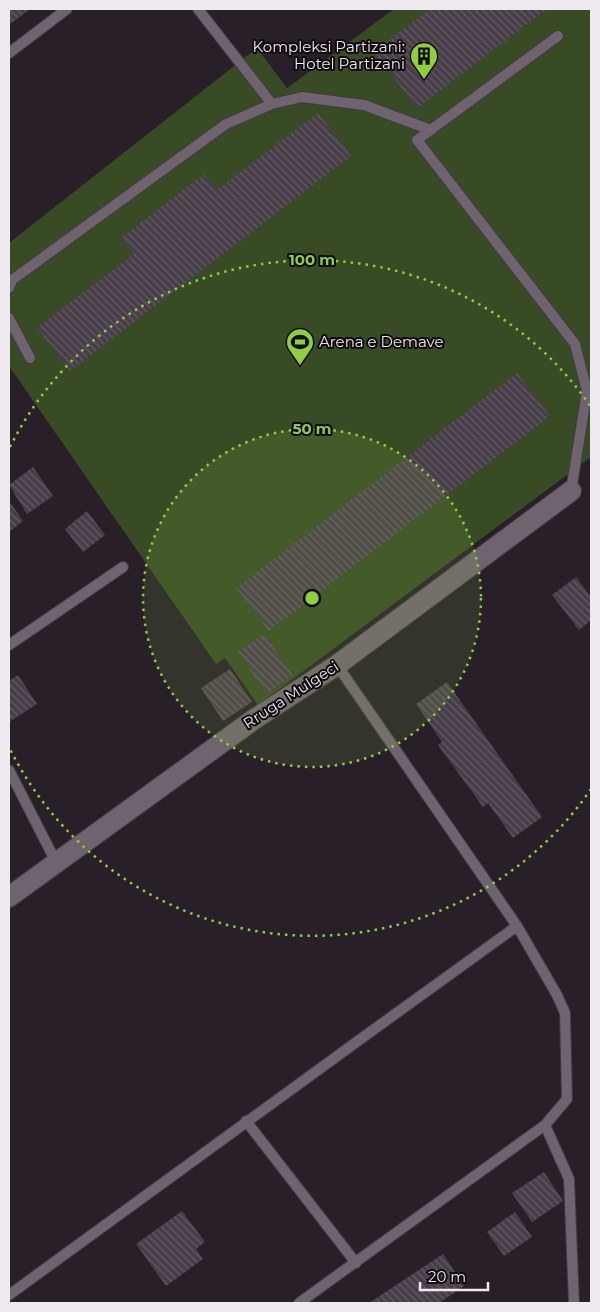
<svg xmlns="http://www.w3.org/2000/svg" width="600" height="1312" viewBox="0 0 600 1312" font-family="Montserrat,sans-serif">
<defs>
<pattern id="building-back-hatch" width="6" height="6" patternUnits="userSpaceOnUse" patternTransform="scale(1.25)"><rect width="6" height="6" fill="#483e49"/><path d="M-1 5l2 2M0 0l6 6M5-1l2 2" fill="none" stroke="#635a64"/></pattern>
</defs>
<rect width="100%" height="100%" fill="#281f29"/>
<path fill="#394b25" d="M394 9H591V457L258 705 225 658 216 664 9 366V243L257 48 287 88Z"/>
<g fill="url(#building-back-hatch)">
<path d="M9 9H30L9 25Z"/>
<path d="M430 9H547L417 108 374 52Z"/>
<path d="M318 113 351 156 70 371 37 328 134 254 121 238 204 174 217 190Z"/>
<path d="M517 373 550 416 269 631 236 588Z"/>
<path d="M33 467 53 496 27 514 9 485Z"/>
<path d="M9 501 23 521 9 532Z"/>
<path d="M87 511 105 535 83 552 65 529Z"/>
<path d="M576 577 591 597V620L579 630 552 595Z"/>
<path d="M264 634 293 675 267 694 238 652Z"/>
<path d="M230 669 252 702 223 721 201 688Z"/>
<path d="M18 675 37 704 9 722V681Z"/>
<path d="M447 682 542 817 513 838 488 803 483 807 438 745 442 742 416 704Z"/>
<path d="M544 1172 563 1201 532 1222 512 1193Z"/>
<path d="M182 1211 205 1242 196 1249 203 1259 166 1286 136 1244Z"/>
<path d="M515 1212 532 1237 504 1256 487 1232Z"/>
<path d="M443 1254 464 1286 439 1303H369Z"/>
</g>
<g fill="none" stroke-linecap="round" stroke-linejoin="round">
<g stroke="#423a43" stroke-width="12">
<g id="lane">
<path d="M198 9 272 104"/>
<path d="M558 36 417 140 575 344 587 391 571 491"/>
<path d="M9 53 67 9"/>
<path d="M9 288 12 280 226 124 272 104 302 97 364 105 431 130"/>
<path d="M9 318 30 358"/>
<path d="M9 645 123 567"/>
<path d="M337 665 517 926 557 995 565 1013 567 1099 545 1125 569 1179 574 1303"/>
<path d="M9 770 56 862"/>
<path d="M246 1121 356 1263"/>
<path d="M9 1295C179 1172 347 1048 517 926"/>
<path d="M299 1303 545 1125"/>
</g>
</g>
<g stroke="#423a43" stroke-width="22">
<path id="street" d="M9 897 253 720 337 665 571 491"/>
</g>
<use href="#lane" stroke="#6e636f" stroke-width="10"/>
<use href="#street" stroke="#6e636f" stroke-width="20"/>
</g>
<circle cx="312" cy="598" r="169" fill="#90cd41" fill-opacity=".12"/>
<g fill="none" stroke="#90cd41" stroke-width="2.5" stroke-dasharray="2.5 5">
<circle cx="312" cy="598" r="169"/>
<path d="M591 789A338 338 0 0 1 10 749M10 447A338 338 0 0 1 591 407"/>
</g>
<defs>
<g id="building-pin" transform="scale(1.4375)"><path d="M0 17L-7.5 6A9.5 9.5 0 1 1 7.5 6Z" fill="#90cd41" stroke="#0e0a0f"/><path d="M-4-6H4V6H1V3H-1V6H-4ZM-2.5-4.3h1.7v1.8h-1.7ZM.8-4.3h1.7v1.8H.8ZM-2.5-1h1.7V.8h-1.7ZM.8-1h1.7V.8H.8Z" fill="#111"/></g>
<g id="stadium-pin" transform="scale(1.4375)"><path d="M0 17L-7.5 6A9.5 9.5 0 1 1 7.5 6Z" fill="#90cd41" stroke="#0e0a0f"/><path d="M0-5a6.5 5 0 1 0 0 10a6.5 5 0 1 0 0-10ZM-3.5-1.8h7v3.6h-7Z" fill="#111"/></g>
</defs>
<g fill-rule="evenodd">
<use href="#building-pin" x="424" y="56"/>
<use href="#stadium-pin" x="300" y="342"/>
</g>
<g text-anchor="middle" stroke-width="4" stroke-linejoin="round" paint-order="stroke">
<g font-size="15" fill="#efe9f0" stroke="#0e0a0f" text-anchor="end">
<text x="405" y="52">Kompleksi Partizani:<tspan x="405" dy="17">Hotel Partizani</tspan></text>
<text x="319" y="347" text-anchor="start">Arena e Demave</text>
</g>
<g font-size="15" fill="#efe9f0" stroke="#0e0a0f">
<text transform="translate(291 695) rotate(-33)" y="5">Rruga Mulgeci</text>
</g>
</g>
<circle cx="312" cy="598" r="8" fill="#90cd41" stroke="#0e0a0f" stroke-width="2.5"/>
<g font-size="15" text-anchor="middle" font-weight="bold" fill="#90cd41" stroke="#0e0a0f" stroke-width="4" stroke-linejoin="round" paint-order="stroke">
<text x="312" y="265">100 m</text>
<text x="312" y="434">50 m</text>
</g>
<rect width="600" height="1312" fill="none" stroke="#efe9f0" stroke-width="20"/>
<path d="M420 1282v8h68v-8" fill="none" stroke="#efe9f0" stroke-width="2.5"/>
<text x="428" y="1282" font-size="15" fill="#efe9f0" stroke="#0e0a0f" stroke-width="4" paint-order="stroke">20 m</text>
</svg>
